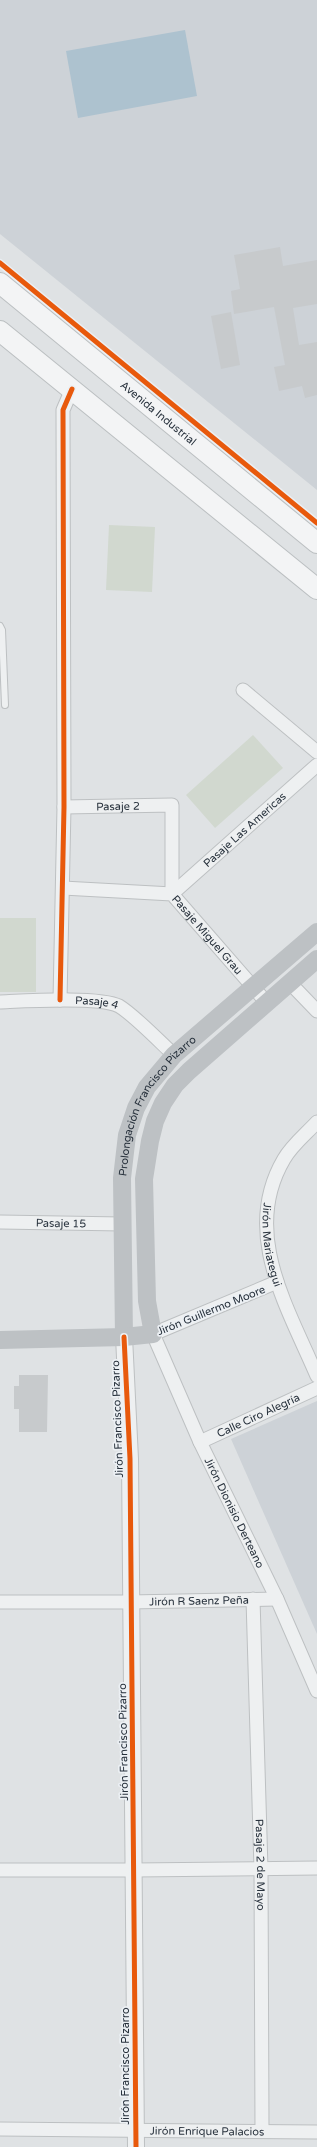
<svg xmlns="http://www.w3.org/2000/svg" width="317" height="2147" viewBox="0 0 317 2147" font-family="'Varela Round',sans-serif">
<rect width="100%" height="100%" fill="#dfe2e4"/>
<g fill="#cdd2d7">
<path d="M0 0H317V490L0 234Z"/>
<path d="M317 1401V1634L231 1439Z"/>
</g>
<g fill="#d1d8cf">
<path d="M109 525 155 527 152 592 106 590Z"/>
<path d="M253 735 283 768 215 828 186 795Z"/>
<rect x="0" y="918" width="36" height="74"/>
</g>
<path fill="#adc2cf" d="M185 30 197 96 78 118 66 51Z"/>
<g fill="#c7cacc">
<path d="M280 247 283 266 317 260V304L293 308 299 345 317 342V395L305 398 302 386 279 391 274 367 285 365 274 307 234 314 231 291 240 289 234 255Z"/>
<path d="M231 312 240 365 221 369 211 316Z"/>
<path d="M19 1375H48L47 1432H19V1409H14V1386H19Z"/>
</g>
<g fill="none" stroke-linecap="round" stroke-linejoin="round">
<g stroke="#bdc0c2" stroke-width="8">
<path id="service" d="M0 626 2 630 5 705"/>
</g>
<g stroke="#bdc0c2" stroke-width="15">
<g id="minor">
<path d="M243 690 317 752"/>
<path id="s1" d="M64 807 172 805V894"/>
<path id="s2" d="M63 888 172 894 267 1003"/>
<path id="s3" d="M172 894 317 765"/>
<path d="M290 983 317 1011"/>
<path d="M60 1000 64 807 63 410 72 389"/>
<path id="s4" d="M0 1002C24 1001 100 996 119 1006 134 1015 160 1042 174 1055"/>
<path id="s5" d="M317 1122C306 1134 292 1145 284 1159 241 1232 287 1306 317 1376"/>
<path id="s6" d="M0 1222 122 1224"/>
<path id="s7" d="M277 1282 153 1334 200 1442 277 1599 317 1691"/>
<path id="s8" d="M200 1442 317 1388"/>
<path id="s9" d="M253 1599 261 1869 262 2131"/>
<path id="s10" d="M0 1602H130L277 1599"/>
<path d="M0 1870H135L317 1868"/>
<path id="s11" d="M0 2129 317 2132"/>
</g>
</g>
<g stroke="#bdc0c2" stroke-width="18">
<path id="tertiary" d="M124 1337 130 1459 136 2147"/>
</g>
<g stroke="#bbbfc1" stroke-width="22">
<g id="primary">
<path id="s13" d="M0 283 317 543"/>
<path d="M0 331 317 589"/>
</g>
</g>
<use href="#service" stroke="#eef0f1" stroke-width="6"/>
<use href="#minor" stroke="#eef0f1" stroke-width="13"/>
<use href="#tertiary" stroke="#eef0f1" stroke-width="16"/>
<g stroke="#bdc1c4" stroke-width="18">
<path id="s12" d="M124 1337 122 1178 127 1135 136 1108 147 1087 174 1055 317 932"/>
<path d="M0 1340 124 1337 153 1334 147 1301 144 1179 150 1141 155 1121 163 1103 175 1085 189 1071 317 959"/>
</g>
<use href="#primary" stroke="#f3f4f5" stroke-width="20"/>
<g stroke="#ecf0f4" stroke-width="8">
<g id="cycleway">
<path d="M0 263 317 523"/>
<path d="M60 1000 64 807 63 410 72 389"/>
<path d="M124 1337 130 1459 136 2147"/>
</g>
</g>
<use href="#cycleway" stroke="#e8590c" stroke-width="5"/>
</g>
<g text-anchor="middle" stroke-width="3.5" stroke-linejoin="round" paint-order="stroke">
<g font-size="11" fill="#27313c" stroke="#ecf0f4">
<text dy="4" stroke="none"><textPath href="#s13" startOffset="205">Avenida Industrial</textPath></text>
<text dy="4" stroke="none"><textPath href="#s1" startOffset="54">Pasaje 2</textPath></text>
<text dy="4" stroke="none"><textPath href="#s3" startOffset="97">Pasaje Las Americas</textPath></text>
<text dy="4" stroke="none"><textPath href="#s2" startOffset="163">Pasaje Miguel Grau</textPath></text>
<text dy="4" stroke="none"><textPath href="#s4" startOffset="97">Pasaje 4</textPath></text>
<text dy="4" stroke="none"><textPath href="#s12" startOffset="242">Prolongación Francisco Pizarro</textPath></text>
<text dy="4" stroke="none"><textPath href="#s6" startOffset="61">Pasaje 15</textPath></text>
<text dy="4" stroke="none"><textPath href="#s5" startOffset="139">Jirón Mariategui</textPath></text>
<text transform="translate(211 1310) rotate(-22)" y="4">Jirón Guillermo Moore</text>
<text dy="4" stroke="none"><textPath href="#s8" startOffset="64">Calle Ciro Alegría</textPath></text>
<text transform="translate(117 1419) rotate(-92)" y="4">Jirón Francisco Pizarro</text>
<text dy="4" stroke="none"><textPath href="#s7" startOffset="331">Jirón Dionisio Derteano</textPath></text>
<text dy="4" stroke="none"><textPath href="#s10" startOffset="199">Jirón R Saenz Peña</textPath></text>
<text transform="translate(123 1742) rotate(-91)" y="4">Jirón Francisco Pizarro</text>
<text dy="4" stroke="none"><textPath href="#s9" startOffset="266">Pasaje 2 de Mayo</textPath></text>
<text transform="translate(125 2066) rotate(-90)" y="4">Jirón Francisco Pizarro</text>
<text dy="4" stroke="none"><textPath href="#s11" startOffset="207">Jirón Enrique Palacios</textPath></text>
</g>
</g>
</svg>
